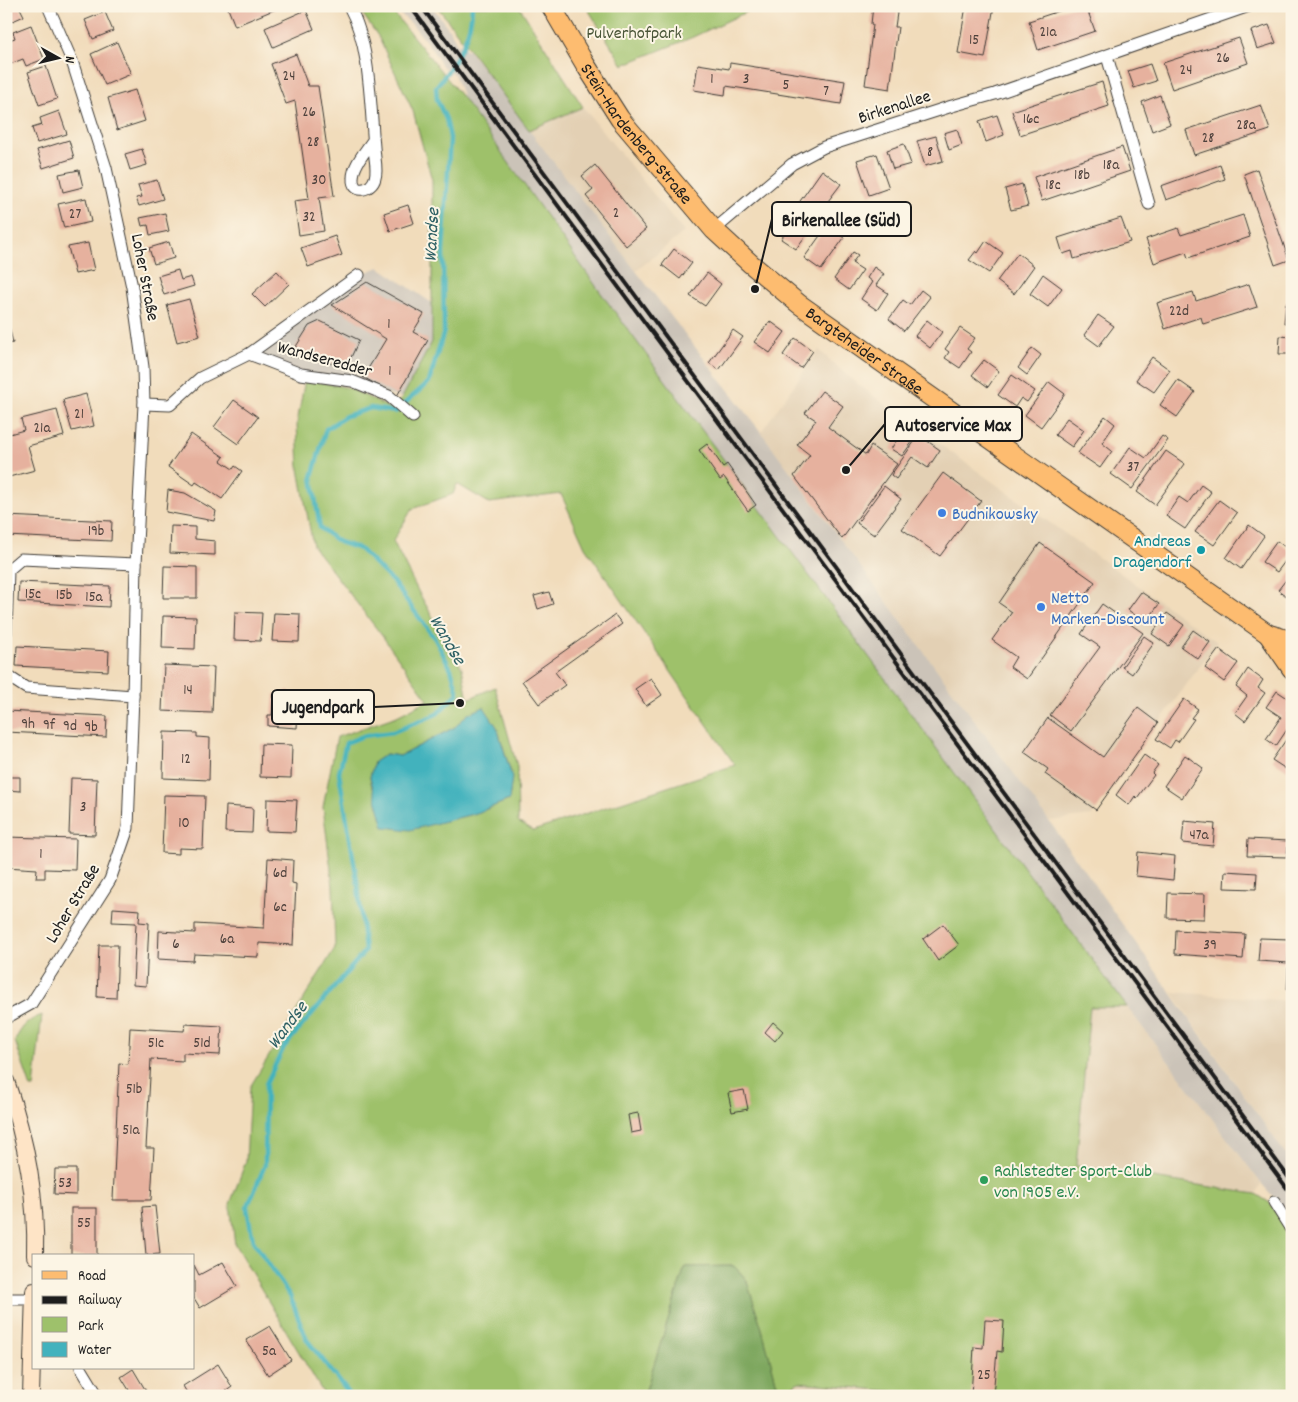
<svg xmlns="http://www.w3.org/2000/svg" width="1298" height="1402" viewBox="0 0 1298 1402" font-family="Dekko,sans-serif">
<rect width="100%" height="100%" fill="#fcf5e5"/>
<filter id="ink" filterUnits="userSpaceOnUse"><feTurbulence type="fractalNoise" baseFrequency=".02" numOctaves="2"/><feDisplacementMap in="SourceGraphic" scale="10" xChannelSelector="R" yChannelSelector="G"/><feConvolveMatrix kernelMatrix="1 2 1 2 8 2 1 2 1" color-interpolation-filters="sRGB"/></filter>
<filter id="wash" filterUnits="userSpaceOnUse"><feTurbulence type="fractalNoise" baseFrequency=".0096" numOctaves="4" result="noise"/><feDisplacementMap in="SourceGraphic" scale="20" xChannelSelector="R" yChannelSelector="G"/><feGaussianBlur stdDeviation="1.12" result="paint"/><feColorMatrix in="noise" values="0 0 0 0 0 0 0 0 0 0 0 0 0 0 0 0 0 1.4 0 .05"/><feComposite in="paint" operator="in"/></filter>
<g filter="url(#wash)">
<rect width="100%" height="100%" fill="#f1dcbb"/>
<g fill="#e3d0b4">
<path d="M583 107 684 232 636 271 529 130Z"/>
<path d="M819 350 851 379 910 423 1217 642 1092 816 1049 821 761 432Z"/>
<path d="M1172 992 1292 1001V1163Z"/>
<path d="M1090 1007H1127L1261 1183 1256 1194 1076 1166Z"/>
<path d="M799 1382 940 1396H797L794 1385Z"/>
</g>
<g fill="#cbc3b8">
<path d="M390 6H432L451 32 457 44 469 51 483 69 636 271 761 432 1049 821 1292 1163V1218L1261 1183 1127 1007 598 289 463 98 454 74 443 67 429 45 411 23Z"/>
<path d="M379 267 432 303V342L402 398 301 374 249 354 359 275Z"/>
</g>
<g fill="#9ec16b" stroke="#5d6e44" fill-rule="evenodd">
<path d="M357 6H388L463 98 598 289 1127 1007H1090L1076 1166 1256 1194 1270 1203 1292 1238V1396H940L799 1382 794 1385 797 1396H780L762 1329 746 1279 734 1266 685 1267 644 1396H325L235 1245 230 1204 246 1161 250 1087 335 948 333 886 323 807 337 737 397 716 428 700 383 637 313 546 299 469 297 423 305 379 349 388 392 409 402 398 432 342V180L413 111 378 36ZM457 484 489 503 561 494 585 547 735 765 533 831 518 822 517 766 495 687 468 699 462 668 419 593 393 541 412 509 453 494ZM468 714 497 727 512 776 509 800 477 813 448 820 372 788 370 777 374 762 386 754 400 756 455 727Z"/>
<path d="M437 6H519L583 107 529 130Z"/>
<path d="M586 6H759L693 37 623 65Z"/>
<path d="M42 1015 34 1088H31L15 1041C21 1027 28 1020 42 1015Z"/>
</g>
<path fill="#7ea75f" stroke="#4d623e" d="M734 1266 746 1279 762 1329 780 1396H644L685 1267Z"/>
<path fill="#43b2bd" stroke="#30676c" d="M484 707 497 727 512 777 509 800 477 813 410 830 384 827 370 777 374 762 386 754 400 756 455 727 468 714Z"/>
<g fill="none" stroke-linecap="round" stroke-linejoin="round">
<path stroke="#43b2bd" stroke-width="4.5" d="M351 1396 307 1340 290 1296 253 1241 247 1208 265 1165 266 1084 284 1047 365 951 358 886 339 773 346 743 363 736 393 732 437 714 458 693 451 669 435 639 393 582 360 549 339 542 320 528 312 477 326 429 346 416 371 408 395 412 429 382 444 331 443 251 450 138 446 119 437 100 436 87C454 65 472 36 472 6"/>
</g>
<g id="blocks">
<g fill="#e6b19e">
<path d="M6 6H19L24 16 6 24Z"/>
<path d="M227 6H275L276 9 235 26Z"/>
<path d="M873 6H898L895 27H898L890 89 865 85 873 25 871 24Z"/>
<path d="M966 6H994L985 58 958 53Z"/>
<path d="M1074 6H1086L1095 31 1038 50 1029 21Z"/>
<path d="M306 10 314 29 273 47 265 28Z"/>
<path d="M105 12 113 31 93 39 85 20Z"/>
<path d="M31 25 44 59 26 66 23 59 10 64 6 53V41L15 38 13 32Z"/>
<path d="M1269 25 1276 43 1257 49 1251 31Z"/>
<path d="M1239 38 1248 63 1172 89 1163 63Z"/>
<path d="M117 42 131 74 105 85 91 54Z"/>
<path d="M296 54 308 86H318L334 196 319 198 324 231 299 235 294 201 309 199 295 101 286 104 271 64Z"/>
<path d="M730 63 845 81 841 104 726 86 725 95 694 90 698 64 729 69Z"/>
<path d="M1150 64 1156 81 1134 88 1128 71Z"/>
<path d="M46 66 57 99 39 105 28 72Z"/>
<path d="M1102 82 1109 106 1020 135 1012 111Z"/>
<path d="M135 90 145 121 117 130 108 98Z"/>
<path d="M1160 95 1170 124 1152 131 1142 102Z"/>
<path d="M1261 105 1270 130 1194 155 1186 130Z"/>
<path d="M59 111 67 134 37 143 32 128 42 125 40 118Z"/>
<path d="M997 115 1004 135 986 142 979 121Z"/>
<path d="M957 129 962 145 949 150 944 133Z"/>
<path d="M936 136 943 161 925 166 917 141Z"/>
<path d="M69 140 74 158 43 168 37 150Z"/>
<path d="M904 144 911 164 893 169 887 150Z"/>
<path d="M1122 147 1130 171 1042 201 1034 177Z"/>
<path d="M142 149 147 165 130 170 125 154Z"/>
<path d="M877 154 889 188 869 195 857 160Z"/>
<path d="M595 165 646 229 626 246 586 196 593 190 582 176Z"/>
<path d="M1220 165 1225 179 1166 200 1161 186Z"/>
<path d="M1257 169 1289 260 1275 265 1244 174Z"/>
<path d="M79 170 83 187 63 192 59 174Z"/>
<path d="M822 170 841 184 816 217 798 204Z"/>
<path d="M157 180 163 199 139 206 136 198 142 197 138 185Z"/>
<path d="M1022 184 1028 206 1011 210 1005 189Z"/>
<path d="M86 198 91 222 64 228 58 204Z"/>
<path d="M408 205 414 223 390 231 384 213Z"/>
<path d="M165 213 169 231 150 235 148 225 142 226 140 218Z"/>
<path d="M1243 215 1250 237 1188 258 1186 252 1154 263 1146 239 1178 228 1181 235Z"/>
<path d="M796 218 811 228 796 249 781 239Z"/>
<path d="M1121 218 1130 242 1074 259 1072 251 1063 254 1058 238Z"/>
<path d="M827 226 844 238 821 270 804 258Z"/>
<path d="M335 236 342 255 308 267 301 248Z"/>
<path d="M986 241 1003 253 989 273 969 260 976 251 978 253Z"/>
<path d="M169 242 174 258 154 264 149 248Z"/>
<path d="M88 243 94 270 75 274 68 247Z"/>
<path d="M674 249 692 263 680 279 662 265Z"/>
<path d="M853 252 858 255 852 263 863 270 849 290 834 279Z"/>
<path d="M1018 253 1034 266 1014 294 997 281Z"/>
<path d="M874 267 884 274 876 285 888 293 877 310 861 299 872 282 867 278Z"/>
<path d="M178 270 181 280 191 277 194 286 164 295 158 276Z"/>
<path d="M277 271 289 284 265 307 252 294Z"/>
<path d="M707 273 721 284 705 306 690 296Z"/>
<path d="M1043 274 1062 288 1048 307 1030 294Z"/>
<path d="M367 282 424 314 413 332 428 340 397 396 363 377 386 339 332 305Z"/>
<path d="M1249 284 1257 307 1203 324 1201 317 1165 329 1157 303 1193 292 1196 301Z"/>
<path d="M921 290 930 297 904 331 889 319 903 300 910 305Z"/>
<path d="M189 299 200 336 177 342 167 305Z"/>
<path d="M1286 303H1292V323H1284Z"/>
<path d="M6 313 13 343 6 344Z"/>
<path d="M1098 315 1114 326 1099 346 1084 335Z"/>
<path d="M927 320 942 332 930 348 915 336Z"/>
<path d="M320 321 359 340 347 366 290 356 309 326Z"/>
<path d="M770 321 785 332 770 353 754 342Z"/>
<path d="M960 328 975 338 967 349 971 352 960 368 945 358 949 352 945 349Z"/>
<path d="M733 330 743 337 719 370 709 363Z"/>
<path d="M1280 336 1292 337V354H1279Z"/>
<path d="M795 338 813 351 801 368 783 355Z"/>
<path d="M1032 348 1041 355 1027 375 1018 368Z"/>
<path d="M1152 357 1170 370 1154 392 1136 380Z"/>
<path d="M984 360 999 371 988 387 972 375Z"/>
<path d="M1012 375 1035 391 1027 402 1021 398 1015 407 998 395Z"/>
<path d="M1178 380 1195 392 1177 417 1160 405Z"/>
<path d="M1049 382 1065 394 1041 427 1025 415Z"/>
<path d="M822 391 843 406 828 427 866 455 871 446 897 464 842 539 794 476 810 455 797 445 816 420 805 413Z"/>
<path d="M86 394 94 426 72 431 63 400Z"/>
<path d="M234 400 258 417 238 444 214 427Z"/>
<path d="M57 410 64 436 28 446 35 470 9 477 6 468V435L24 430 21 419Z"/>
<path d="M1105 416 1115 424 1102 443 1112 451 1100 468 1078 453Z"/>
<path d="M1067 418 1084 430 1072 447 1055 435Z"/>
<path d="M897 420 918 434 902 456 891 449 896 441 887 435Z"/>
<path d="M191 434 224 457 221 461 233 469 235 466 242 471 222 499 196 482 194 485 168 467Z"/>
<path d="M919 435 940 450 928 468 912 457 896 479 891 475Z"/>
<path d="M1162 436 1168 440 1132 489 1111 474 1130 447 1146 458Z"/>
<path d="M707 444 723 467 727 464 756 505 748 511 724 477 720 480 699 450Z"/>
<path d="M1166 451 1185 464 1155 505 1137 492Z"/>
<path d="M943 473 981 501 940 556 902 529Z"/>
<path d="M1201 485 1211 492 1185 529 1166 516 1179 497 1188 503Z"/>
<path d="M884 486 901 499 874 535 857 523Z"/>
<path d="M168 490 185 493 216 511 214 521 166 512Z"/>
<path d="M1219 500 1237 513 1214 545 1195 532Z"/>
<path d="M6 516 112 521 111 541 6 536Z"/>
<path d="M1249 525 1264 536 1241 569 1226 558Z"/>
<path d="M171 526 195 527V539L215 541V555L170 553Z"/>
<path d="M1277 541 1292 552 1277 572 1262 562Z"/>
<path d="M1040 543 1095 582 1027 679 1010 667 1016 657 992 640 1012 612 999 603Z"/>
<path d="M164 566 197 567V598H163Z"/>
<path d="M1292 572V600L1278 590Z"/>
<path d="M19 582 110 586 109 607 18 602Z"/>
<path d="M549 592 553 604 538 609 534 596Z"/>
<path d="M1141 592 1159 604 1146 623 1128 610Z"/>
<path d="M1102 604 1143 633 1071 731 1050 715 1100 647 1081 634Z"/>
<path d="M235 612 262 613 260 641 234 640Z"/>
<path d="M274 613 300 614 299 642 272 641Z"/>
<path d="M1167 613 1184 625 1169 646 1152 634Z"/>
<path d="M615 615 622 624 555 672 565 685 539 704 522 681Z"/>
<path d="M163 616 196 617 195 649 162 648Z"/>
<path d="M1193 630 1210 642 1198 659 1181 647Z"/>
<path d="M1144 636 1154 643 1132 674 1122 667Z"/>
<path d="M17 646 109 651 108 671 16 666Z"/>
<path d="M1219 649 1238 663 1224 682 1205 668Z"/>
<path d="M164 665 214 667 212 713 162 711Z"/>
<path d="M1248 669 1263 680 1258 688 1265 693 1245 721 1235 713 1247 696 1236 687Z"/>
<path d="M651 678 662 695 646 706 635 689Z"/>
<path d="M288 690 302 705 298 708 297 728 268 726V715H272L274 694H283Z"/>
<path d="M1277 691 1292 701V705L1287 712 1292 715V722L1276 746 1266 739 1281 717 1266 707Z"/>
<path d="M1184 699 1198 709 1191 718 1194 719 1178 742 1175 740 1170 748 1156 739Z"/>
<path d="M1138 708 1158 723 1096 810 1045 774 1048 769 1024 752 1048 718 1103 757Z"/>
<path d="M6 711 107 716 106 737 6 732Z"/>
<path d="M1292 731V773L1272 760Z"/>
<path d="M164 732 197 733V737L210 738 209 780 163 778Z"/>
<path d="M261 744 292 745 291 778 260 777Z"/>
<path d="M1144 755 1158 765 1152 773 1154 775 1137 798 1135 796 1129 805 1116 795Z"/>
<path d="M1185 755 1203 768 1182 798 1164 786Z"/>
<path d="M6 777H20V791L6 790Z"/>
<path d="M71 778 97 779 95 835 69 834Z"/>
<path d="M164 795 205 796 203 849 179 848V854L162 853Z"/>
<path d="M267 799 297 800 295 832 266 831Z"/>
<path d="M226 806 253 808 252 833 225 832Z"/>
<path d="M1184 821 1215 824 1213 846 1182 843Z"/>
<path d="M6 837 76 839 75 870 45 869V878H36L37 869 6 867Z"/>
<path d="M1248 839 1288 841 1287 857 1247 856Z"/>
<path d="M1138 852 1175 856 1173 880 1136 876Z"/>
<path d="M268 858 293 860 292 883 296 884 293 945 259 943 258 957 194 954 193 961 158 959 159 931 195 933V924L264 928Z"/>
<path d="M1225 871 1257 873 1256 889 1224 888Z"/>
<path d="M1168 893 1205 894 1204 919 1167 918Z"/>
<path d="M113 908 140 910 139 922 149 923 146 986 133 985 136 923 112 922Z"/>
<path d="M943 924 959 945 938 961 923 939Z"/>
<path d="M1176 930 1245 934 1243 959 1175 954Z"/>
<path d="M1260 938 1289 939 1288 963 1258 961Z"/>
<path d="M99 945H118L116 998 97 997Z"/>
<path d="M1288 968 1292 969V991H1287Z"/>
<path d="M773 1022 783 1031 775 1041 765 1032Z"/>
<path d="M185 1024 222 1026 220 1055 183 1053V1061L151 1059 146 1148H154L151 1200H113L119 1063 128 1064 130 1028 184 1031Z"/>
<path d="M744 1090 748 1109 732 1112 728 1093Z"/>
<path d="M638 1113 641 1131 631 1133 628 1115Z"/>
<path d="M55 1169H76V1195L54 1194Z"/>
<path d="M155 1206 160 1254 146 1255 142 1207Z"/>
<rect x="71" y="1208" width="26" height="48"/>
<path d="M223 1262 237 1286 200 1308 194 1298V1265L199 1275Z"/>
<path d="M985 1320 1004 1321 1002 1352 997 1351 993 1396H971L974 1347 983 1348Z"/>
<path d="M270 1326 291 1360 268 1375 246 1340Z"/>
<path d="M218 1364 232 1387 219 1396H189L183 1386Z"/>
<path d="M133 1369 149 1396H119L129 1390 121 1377Z"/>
</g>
</g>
</g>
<g filter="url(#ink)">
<use href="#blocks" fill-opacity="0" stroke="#3c3934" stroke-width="1"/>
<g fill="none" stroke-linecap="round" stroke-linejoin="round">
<g stroke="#3c3934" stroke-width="13">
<g id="street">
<path d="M48 6 72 61 106 168 132 287 143 367 144 404 136 564 133 696"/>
<path d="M349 6C372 48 370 111 375 158 376 165 377 172 375 178 372 191 352 195 353 178 353 165 366 151 373 140"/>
<path d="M1107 56 1149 204"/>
<path d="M714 230 792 164 824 147 952 106 995 94 1249 6"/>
<path d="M249 354 301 374 352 381 389 396 413 417"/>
<path d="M144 404 170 405 200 378 249 354 359 275"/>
<path d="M6 633 8 570 21 559 136 564"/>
<path d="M6 675 26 688 133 696 128 828 110 880 31 1004 6 1018"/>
<path d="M1274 1202 1292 1231"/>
<path d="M6 1299H34"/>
<path d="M81 1368 98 1396"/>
</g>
</g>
<g stroke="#3c3934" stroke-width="18">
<g id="secondary">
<path d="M6 1081C25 1136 37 1197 35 1256"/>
<path d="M31 1396 34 1291"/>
</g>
</g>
<g stroke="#3c3934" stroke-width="21">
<g id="primary">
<path id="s1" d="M551 6 585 64 620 119 714 230 751 264 799 304 1268 634 1292 641"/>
<path d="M1268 634 1292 669"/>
</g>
</g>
<use href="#street" stroke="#fff" stroke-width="11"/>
<use href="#secondary" stroke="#fee4c6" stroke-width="16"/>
<use href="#primary" stroke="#fdbc70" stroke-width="19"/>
<g stroke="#1c1c1c" stroke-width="4">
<path d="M410 6 1292 1195"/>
<path d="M421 6 1292 1182"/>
</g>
</g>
</g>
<g fill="#3f7fe0" stroke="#fcf5e5" stroke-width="2">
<circle cx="942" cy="513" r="5"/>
<circle cx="1041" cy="607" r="5"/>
</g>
<circle fill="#0f9aa8" stroke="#fcf5e5" stroke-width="2" cx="1201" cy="550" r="5"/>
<circle fill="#2e9e5b" stroke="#fcf5e5" stroke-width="2" cx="984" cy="1180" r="5"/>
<g text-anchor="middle" stroke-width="4" stroke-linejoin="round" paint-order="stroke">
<g font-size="15" fill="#4e413c">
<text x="1048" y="36">21a</text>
<text x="974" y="44">15</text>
<text x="1223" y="62">26</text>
<text x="1186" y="74">24</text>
<text x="289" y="80">24</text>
<text x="712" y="83">1</text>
<text x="746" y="83">3</text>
<text x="786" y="89">5</text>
<text x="826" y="95">7</text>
<text x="309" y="116">26</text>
<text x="1031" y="123">16c</text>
<text x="1246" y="129">28a</text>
<text x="1208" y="142">28</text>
<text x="313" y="146">28</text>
<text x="930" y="156">8</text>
<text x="1111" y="169">18a</text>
<text x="1082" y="179">18b</text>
<text x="319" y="184">30</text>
<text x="1053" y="189">18c</text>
<text x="616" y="217">2</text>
<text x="75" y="218">27</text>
<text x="309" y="221">32</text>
<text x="1179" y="315">22d</text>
<text x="389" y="328">1</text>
<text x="390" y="375">1</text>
<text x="79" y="418">21</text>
<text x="42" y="432">21a</text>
<text x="1133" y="471">37</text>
<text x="96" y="535">19b</text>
<text x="33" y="598">15c</text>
<text x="64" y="599">15b</text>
<text x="94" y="601">15a</text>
<text x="188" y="694">14</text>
<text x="28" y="728">9h</text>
<text x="49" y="729">9f</text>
<text x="70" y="730">9d</text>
<text x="91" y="731">9b</text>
<text x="186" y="763">12</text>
<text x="83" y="811">3</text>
<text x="184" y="827">10</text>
<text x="1199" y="839">47a</text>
<text x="41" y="858">1</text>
<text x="280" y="877">6d</text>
<text x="280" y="911">6c</text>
<text x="227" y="943">6a</text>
<text x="176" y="948">6</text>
<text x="1210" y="949">39</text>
<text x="156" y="1047">51c</text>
<text x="202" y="1047">51d</text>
<text x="134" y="1093">51b</text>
<text x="131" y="1134">51a</text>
<text x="65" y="1187">53</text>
<text x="84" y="1227">55</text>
<text x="269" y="1355">5a</text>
<text x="984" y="1379">25</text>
</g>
<g font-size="18" fill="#4a5638" stroke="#fcf5e5">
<text x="634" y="38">Pulverhofpark</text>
</g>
<g font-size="18" fill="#1c1c1c" stroke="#fcf5e5">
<text transform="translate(894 106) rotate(-18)" y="6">Birkenallee</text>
<text dy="6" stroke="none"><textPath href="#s1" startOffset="154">Stein-Hardenberg-Straße</textPath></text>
<text transform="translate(146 277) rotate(79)" y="6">Loher Straße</text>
<text dy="6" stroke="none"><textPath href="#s1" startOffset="471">Bargteheider Straße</textPath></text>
<text transform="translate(325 358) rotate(15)" y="6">Wandseredder</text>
<text transform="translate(72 903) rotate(-59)" y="6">Loher Straße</text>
</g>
<g font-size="18" fill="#366cbe" stroke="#fcf5e5" text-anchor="start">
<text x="952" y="519">Budnikowsky</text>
<text x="1051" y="603">Netto<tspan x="1051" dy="21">Marken-Discount</tspan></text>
</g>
<g font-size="18" fill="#0d838f" stroke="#fcf5e5" text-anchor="end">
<text x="1191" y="546">Andreas<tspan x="1191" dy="21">Dragendorf</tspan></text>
</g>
<g font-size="18" fill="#27864d" stroke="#fcf5e5" text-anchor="start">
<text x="994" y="1176">Rahlstedter Sport-Club<tspan x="994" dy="21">von 1905 e.V.</tspan></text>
</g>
<g font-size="19" font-style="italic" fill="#2e6064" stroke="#fcf5e5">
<text transform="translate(430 235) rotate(-87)" y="7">Wandse</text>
<text transform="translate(449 639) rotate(60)" y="7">Wandse</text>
<text transform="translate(286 1024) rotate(-53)" y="7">Wandse</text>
</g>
</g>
<path fill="none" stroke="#1c1c1c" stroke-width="2" d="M755 289L772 219M846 470L885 424M460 703L374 707"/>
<g fill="#1c1c1c" stroke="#fcf5e5" stroke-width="2">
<circle cx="755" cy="289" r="5"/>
<circle cx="846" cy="470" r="5"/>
<circle cx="460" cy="703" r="5"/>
</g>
<g fill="#fcf5e5" stroke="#1c1c1c" stroke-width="2">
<rect x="772" y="202" width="139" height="34" rx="5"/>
<rect x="885" y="407" width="137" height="34" rx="5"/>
<rect x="272" y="690" width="102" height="34" rx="5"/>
</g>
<g font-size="19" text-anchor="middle" font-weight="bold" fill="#1c1c1c">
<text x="841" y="226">Birkenallee (Süd)</text>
<text x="953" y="431">Autoservice Max</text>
<text x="323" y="713">Jugendpark</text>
</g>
<rect width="1298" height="1402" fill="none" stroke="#fcf5e5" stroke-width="25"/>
<rect x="32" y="1254" width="162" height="115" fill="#fcf5e5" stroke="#a29e95"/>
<rect x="42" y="1271" width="25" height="8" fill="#fdbc70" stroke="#a29e95"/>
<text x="78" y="1280" font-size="15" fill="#1c1c1c">Road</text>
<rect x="42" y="1296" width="25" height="8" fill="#1c1c1c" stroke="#a29e95"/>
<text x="78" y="1304" font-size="15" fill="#1c1c1c">Railway</text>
<rect x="42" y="1317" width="25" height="15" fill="#9ec16b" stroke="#a29e95"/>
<text x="78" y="1330" font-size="15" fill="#1c1c1c">Park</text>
<rect x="42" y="1342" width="25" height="15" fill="#43b2bd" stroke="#a29e95"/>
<text x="78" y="1354" font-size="15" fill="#1c1c1c">Water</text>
<g transform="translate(58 58) rotate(98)" stroke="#fcf5e5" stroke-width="4" paint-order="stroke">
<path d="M0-4L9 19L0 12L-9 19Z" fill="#1c1c1c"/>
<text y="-8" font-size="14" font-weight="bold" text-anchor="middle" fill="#1c1c1c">N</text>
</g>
</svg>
